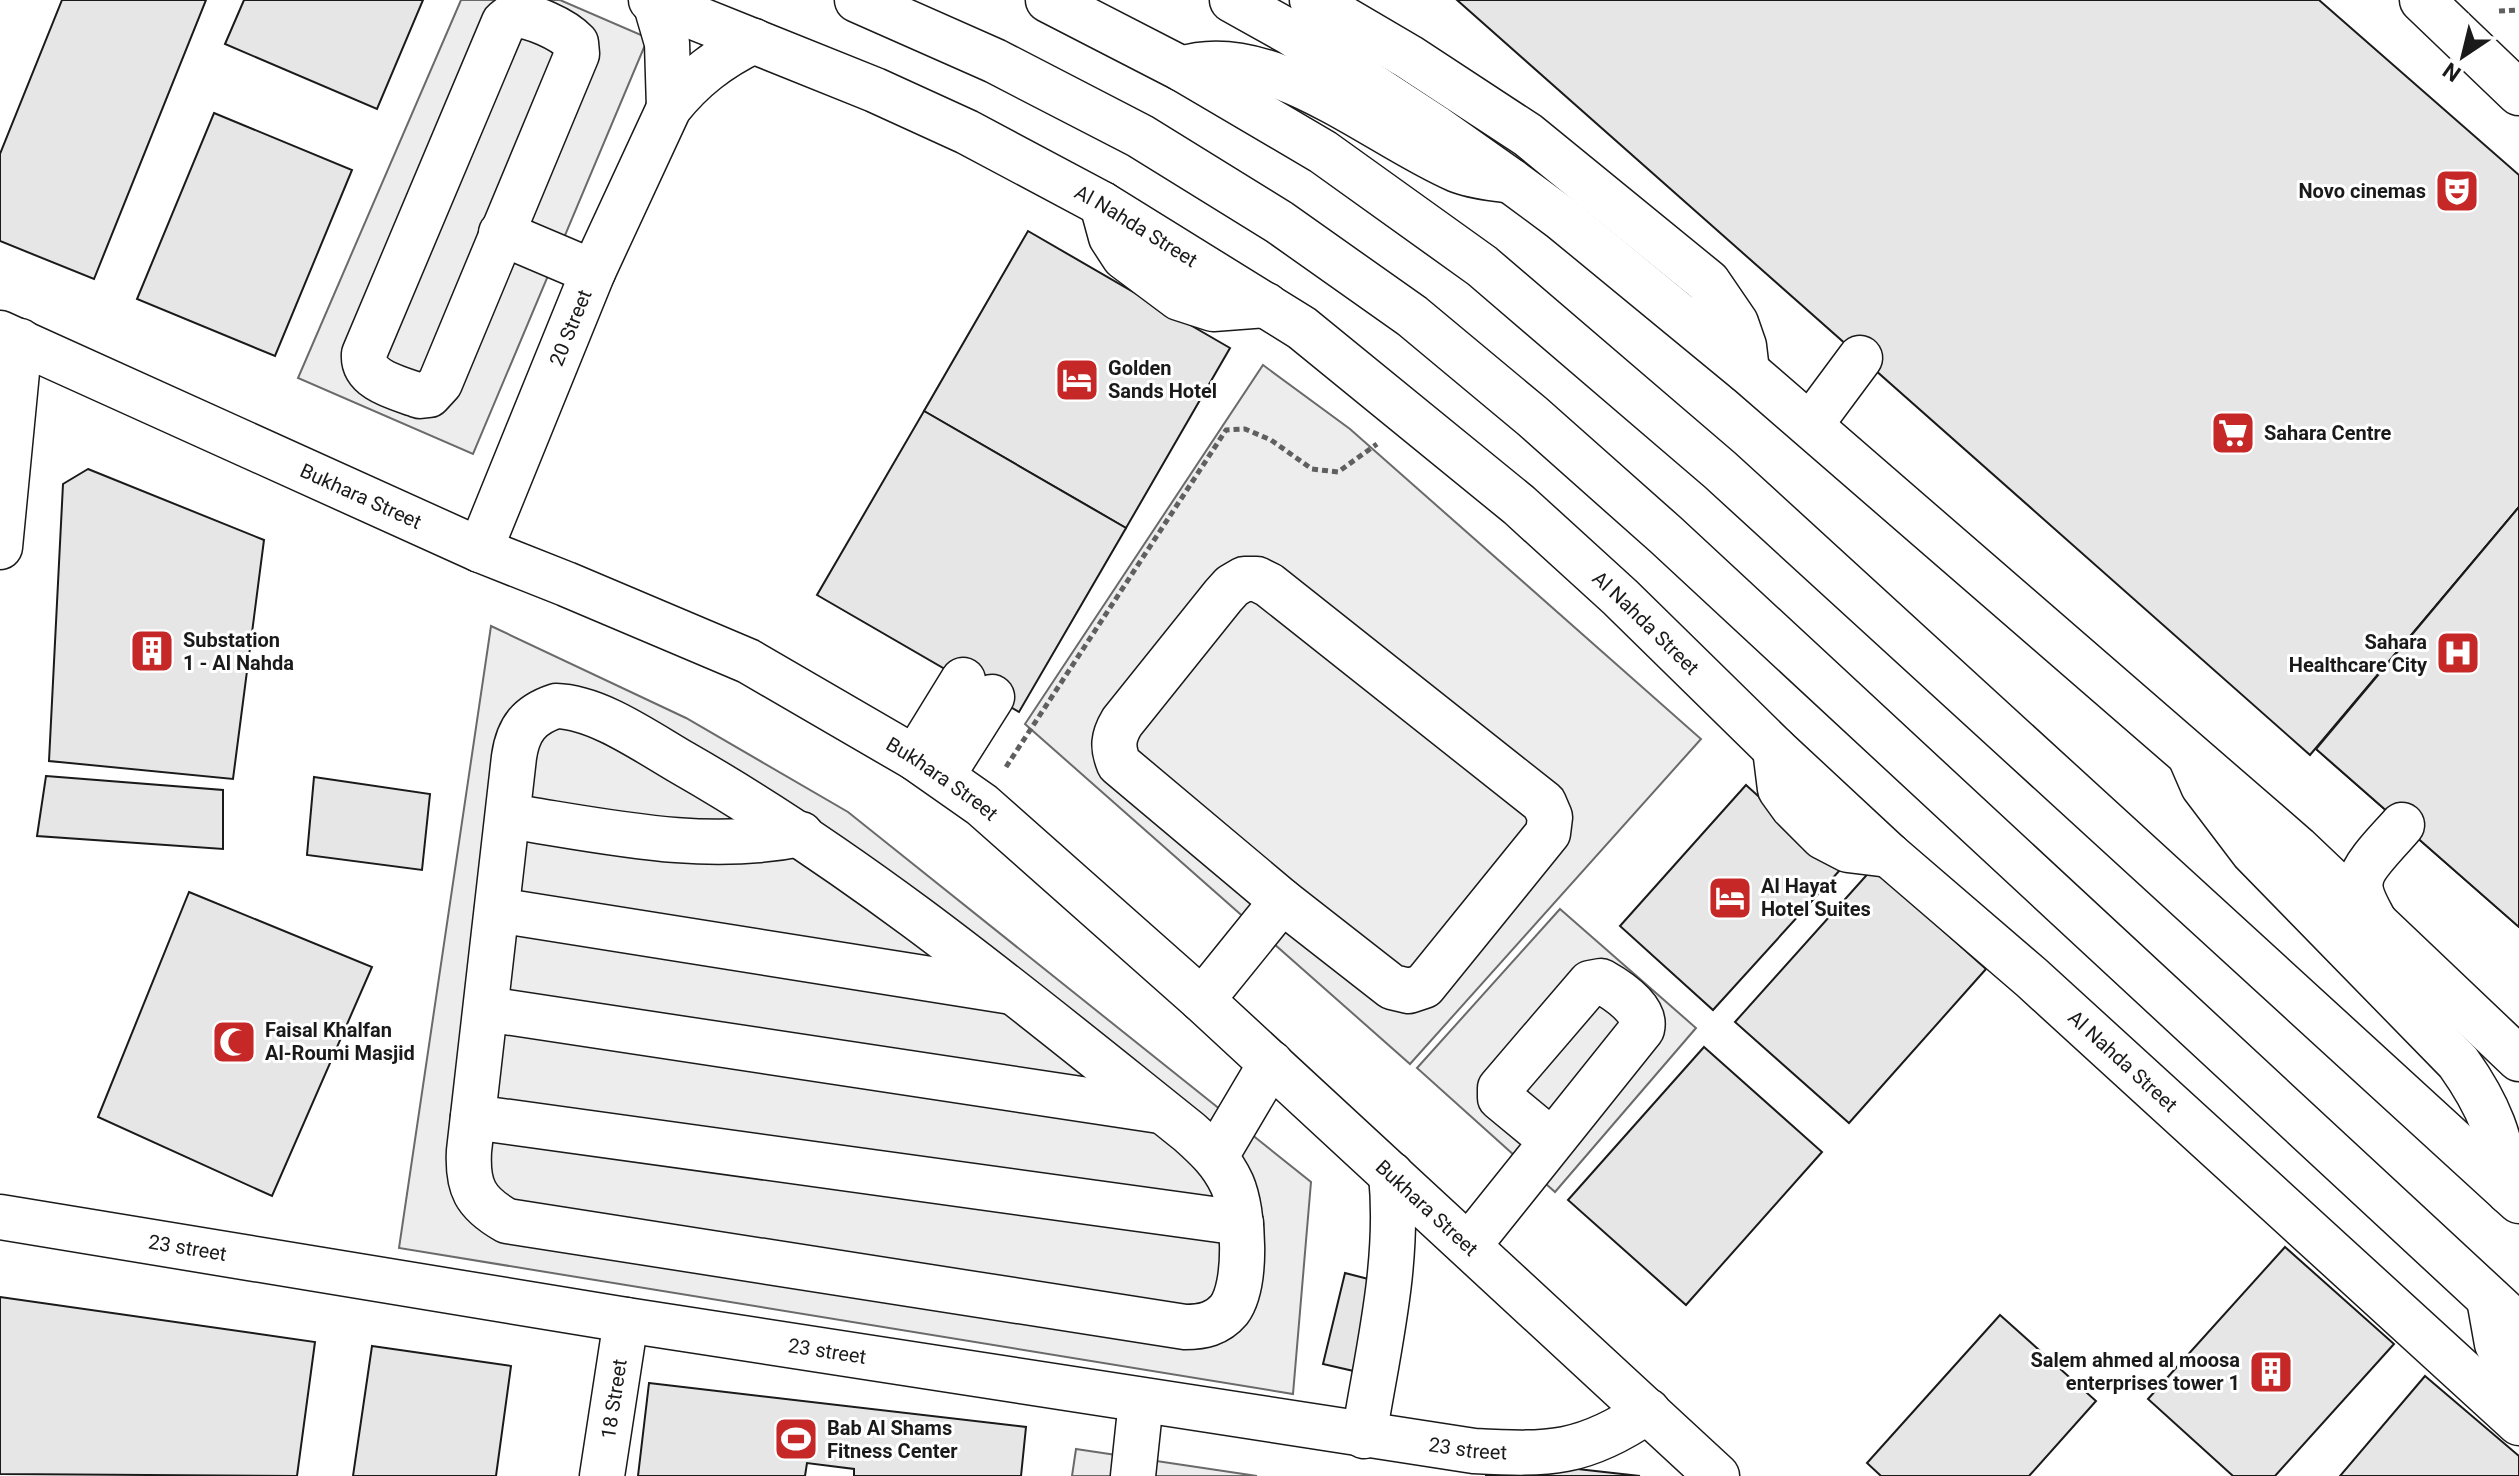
<svg xmlns="http://www.w3.org/2000/svg" width="2519" height="1476" viewBox="0 0 2519 1476" font-family="Roboto,sans-serif">
<rect width="100%" height="100%" fill="#fff"/>
<g fill="#ededed" stroke="#6a6a6a" stroke-width="2">
<path d="M461 0H560L648 38 473 454 298 378Z"/>
<path d="M1263 365 1350 429 1701 739 1410 1064 1025 724Z"/>
<path d="M491 626 686 718 848 812 1311 1182 1293 1394 399 1248Z"/>
<path d="M1560 909 1696 1028 1555 1192 1417 1068Z"/>
<path d="M1076 1449 1257 1476H1072Z"/>
</g>
<g fill="#e6e6e6" stroke="#1a1a1a" stroke-width="2">
<path d="M62 0H206L94 279 0 241V154Z"/>
<path d="M244 0H423L377 109 225 44Z"/>
<path d="M1457 0H2319L2519 175V507L2310 755Z"/>
<path d="M214 113 352 170 275 356 137 299Z"/>
<path d="M1028 231 1230 348 1126 528 924 411Z"/>
<path d="M924 411 1126 528 1019 712 817 595Z"/>
<path d="M88 469 264 540 233 779 49 761 63 484Z"/>
<path d="M2519 507V927L2316 749Z"/>
<path d="M2519 507V927L2316 749Z"/>
<path d="M46 776 223 790V849L37 836Z"/>
<path d="M314 777 430 794 422 870 307 855Z"/>
<path d="M1746 785 1840 870 1713 1010 1620 926Z"/>
<path d="M1873 868 1986 969 1849 1123 1735 1022Z"/>
<path d="M189 892 372 967 272 1196 98 1117Z"/>
<path d="M1704 1047 1822 1152 1686 1305 1568 1200Z"/>
<path d="M2285 1247 2394 1344 2275 1476H2233L2148 1399Z"/>
<path d="M1345 1273 1380 1282 1358 1372 1323 1364Z"/>
<path d="M0 1297 315 1342 297 1476 0 1474Z"/>
<path d="M2000 1315 2096 1401 2029 1476H1881L1867 1463Z"/>
<path d="M372 1346 511 1366 496 1476H353Z"/>
<path d="M2425 1376 2519 1456V1476H2340Z"/>
<path d="M649 1383 1026 1427 1021 1476H854V1469L807 1463 805 1476H638Z"/>
<path d="M1488 1459 1640 1476H1486Z"/>
</g>
<g fill="none" stroke-linecap="round" stroke-linejoin="round">
<g stroke="#1a1a1a" stroke-width="47">
<g id="minor">
<path id="s1" d="M651 0 875 90 967 132 1102 204 1302 328 1519 505 1620 597 1775 749 1889 855 2032 978 2519 1423"/>
<path d="M1232 0 1291 33 1436 128 1511 181 1561 218 1747 371 2297 848 2519 1059"/>
<path d="M1312 0 1409 57 1528 135 1708 282 1736 323 1744 346 1747 371"/>
<path d="M2422 0 2519 93"/>
<path d="M655 2 667 43 669 108"/>
<path d="M513 15C531 15 563 29 576 43L577 54 440 383 429 395 420 396C399 388 362 381 364 354L504 22Z"/>
<path d="M1102 204 1111 237 1124 257 1179 298 1213 309 1266 305"/>
<path d="M501 233 593 272"/>
<path id="s2" d="M0 333 480 550 566 584 748 661 915 758 982 805 1202 1000 1717 1476"/>
<path d="M1811 424 1860 358"/>
<path d="M0 547 20 341"/>
<path id="s3" d="M480 550 593 272 669 108C693 78 719 58 754 41"/>
<path d="M1244 579H1257L1269 585 1544 803 1550 817 1548 833 1424 986 1409 991 1392 987 1282 901 1119 764C1112 747 1113 737 1122 722L1223 596 1232 586Z"/>
<path d="M556 706C597 707 645 741 681 762 865 867 1024 1000 1189 1132 1207 1148 1222 1162 1232 1184 1244 1211 1248 1285 1229 1310 1217 1324 1203 1327 1185 1327L507 1221C475 1203 467 1187 469 1151L514 757C518 729 529 715 556 706Z"/>
<path d="M1775 749 1780 789 1793 807 1823 837 1848 850 1889 855"/>
<path d="M915 758 963 680"/>
<path d="M942 776 992 697"/>
<path d="M508 816C605 831 703 854 801 834"/>
<path d="M497 910 1012 992"/>
<path d="M2375 922C2369 910 2358 894 2361 880 2363 865 2392 837 2402 825"/>
<path d="M1202 1000 1282 901"/>
<path d="M486 1009 1160 1111"/>
<path d="M473 1117 1241 1223"/>
<path d="M1216 1156 1271 1063"/>
<path id="s4" d="M0 1217 626 1320 1474 1451C1549 1455 1584 1455 1648 1411"/>
<path d="M1469 1245 1642 1029C1647 1009 1617 990 1601 981L1590 983 1500 1088V1098L1552 1141"/>
<path d="M2489 1299 2497 1344 2519 1383"/>
<path d="M1364 1436C1378 1349 1400 1262 1391 1174"/>
<path id="s5" d="M602 1476 626 1320"/>
<path d="M1133 1476 1141 1401"/>
</g>
</g>
<g stroke="#1a1a1a" stroke-width="47">
<g id="major">
<path d="M857 0 995 61 1140 136 1279 222 1412 316 1532 416 1666 535 2519 1326"/>
<path d="M1048 0 1182 69 1323 152 1482 266 1720 470 2519 1201"/>
<path d="M1182 69C1269 40 1379 137 1457 170 1474 177 1493 178 1511 181"/>
<path d="M2190 756 2203 786 2253 852 2458 1062C2490 1107 2501 1138 2509 1192"/>
</g>
</g>
<g stroke="#5f5f5f" stroke-width="5" stroke-dasharray="6 4" stroke-linecap="butt">
<path d="M2499 11 2519 10"/>
<path d="M1006 767 1226 430 1245 429 1271 440 1312 469 1338 472 1377 444"/>
</g>
<use href="#minor" stroke="#fff" stroke-width="44"/>
<use href="#major" stroke="#fff" stroke-width="44"/>
</g>
<defs>
<g id="theatre-square" transform="scale(2.3)"><rect x="-9" y="-9" width="18" height="18" rx="4" fill="#c62828" stroke="#fff"/><path d="M-5-5.5Q0-4 5-5.5V0Q5 5 0 6Q-5 5-5 0ZM-3.3-2.5H-1v1.5H-3.3ZM1-2.5H3.3v1.5H1ZM-2.8 1Q0 5.5 2.8 1Z" fill="#fff"/></g>
<g id="hotel-square" transform="scale(2.3)"><rect x="-9" y="-9" width="18" height="18" rx="4" fill="#c62828" stroke="#fff"/><path d="M-6-4.5h1.5V1H6V5H4.5V3h-9V5H-6ZM-4 0a1.8 1.8 0 1 1 3.6 0ZM.5 0V-2.5h3Q6-2.5 6 0Z" fill="#fff"/></g>
<g id="supermarket-square" transform="scale(2.3)"><rect x="-9" y="-9" width="18" height="18" rx="4" fill="#c62828" stroke="#fff"/><path d="M-6-5.5h2.5l.6 2H6L4.5 2H-2.5L-4.4-4H-6ZM-1.5 3.2a1.3 1.3 0 1 0 .1 0ZM3 3.2a1.3 1.3 0 1 0 .1 0Z" fill="#fff"/></g>
<g id="building-square" transform="scale(2.3)"><rect x="-9" y="-9" width="18" height="18" rx="4" fill="#c62828" stroke="#fff"/><path d="M-4-6H4V6H1V3H-1V6H-4ZM-2.5-4.3h1.7v1.8h-1.7ZM.8-4.3h1.7v1.8H.8ZM-2.5-1h1.7V.8h-1.7ZM.8-1h1.7V.8H.8Z" fill="#fff"/></g>
<g id="hospital-square" transform="scale(2.3)"><rect x="-9" y="-9" width="18" height="18" rx="4" fill="#c62828" stroke="#fff"/><path d="M-5-5h3v3.5h4V-5h3V5h-3V1.5h-4V5h-3Z" fill="#fff"/></g>
<g id="mosque-square" transform="scale(2.3)"><rect x="-9" y="-9" width="18" height="18" rx="4" fill="#c62828" stroke="#fff"/><path d="M3.5-4.9A6 6 0 1 0 3.5 4.9A5 5 0 1 1 3.5-4.9Z" fill="#fff"/></g>
<g id="stadium-square" transform="scale(2.3)"><rect x="-9" y="-9" width="18" height="18" rx="4" fill="#c62828" stroke="#fff"/><path d="M0-5a6.5 5 0 1 0 0 10a6.5 5 0 1 0 0-10ZM-3.5-1.8h7v3.6h-7Z" fill="#fff"/></g>
</defs>
<g fill-rule="evenodd">
<use href="#theatre-square" x="2457" y="191"/>
<use href="#hotel-square" x="1077" y="380"/>
<use href="#supermarket-square" x="2233" y="433"/>
<use href="#building-square" x="152" y="651"/>
<use href="#hospital-square" x="2458" y="653"/>
<use href="#hotel-square" x="1730" y="898"/>
<use href="#mosque-square" x="234" y="1042"/>
<use href="#building-square" x="2271" y="1372"/>
<use href="#stadium-square" x="796" y="1439"/>
</g>
<g text-anchor="middle" stroke-width="6" stroke-linejoin="round" paint-order="stroke">
<g font-size="20" font-weight="bold" fill="#1a1a1a" stroke="#fff" text-anchor="start">
<text x="2426" y="198" text-anchor="end">Novo cinemas</text>
<text x="1108" y="375">Golden<tspan x="1108" dy="23">Sands Hotel</tspan></text>
<text x="2264" y="440">Sahara Centre</text>
<text x="183" y="647">Substation<tspan x="183" dy="23">1 - Al Nahda</tspan></text>
<text x="2427" y="649" text-anchor="end">Sahara<tspan x="2427" dy="23">Healthcare City</tspan></text>
<text x="1761" y="893">Al Hayat<tspan x="1761" dy="23">Hotel Suites</tspan></text>
<text x="265" y="1037">Faisal Khalfan<tspan x="265" dy="23">Al-Roumi Masjid</tspan></text>
<text x="2240" y="1367" text-anchor="end">Salem ahmed al moosa<tspan x="2240" dy="23">enterprises tower 1</tspan></text>
<text x="827" y="1435">Bab Al Shams<tspan x="827" dy="23">Fitness Center</tspan></text>
</g>
<g font-size="20" fill="#1a1a1a" stroke="#fff">
<text dy="7" stroke="none"><textPath href="#s1" startOffset="536">Al Nahda Street</textPath></text>
<text dy="7" stroke="none"><textPath href="#s3" startOffset="240">20 Street</textPath></text>
<text dy="7" stroke="none"><textPath href="#s2" startOffset="396">Bukhara Street</textPath></text>
<text dy="7" stroke="none"><textPath href="#s1" startOffset="1184">Al Nahda Street</textPath></text>
<text dy="7" stroke="none"><textPath href="#s2" startOffset="1044">Bukhara Street</textPath></text>
<text dy="7" stroke="none"><textPath href="#s1" startOffset="1832">Al Nahda Street</textPath></text>
<text dy="7" stroke="none"><textPath href="#s2" startOffset="1692">Bukhara Street</textPath></text>
<text dy="7" stroke="none"><textPath href="#s4" startOffset="190">23 street</textPath></text>
<text dy="7" stroke="none"><textPath href="#s4" startOffset="838">23 street</textPath></text>
<text dy="7" stroke="none"><textPath href="#s5" startOffset="78">18 Street</textPath></text>
<text dy="7" stroke="none"><textPath href="#s4" startOffset="1486">23 street</textPath></text>
</g>
</g>
<g transform="translate(2463 56) rotate(215)" stroke="#ffffff" stroke-width="6" paint-order="stroke">
<path d="M0-6L14 30L0 20L-14 30Z" fill="#1a1a1a"/>
<text y="-12" font-size="22" font-weight="bold" text-anchor="middle" fill="#1a1a1a">N</text>
</g>
</svg>
